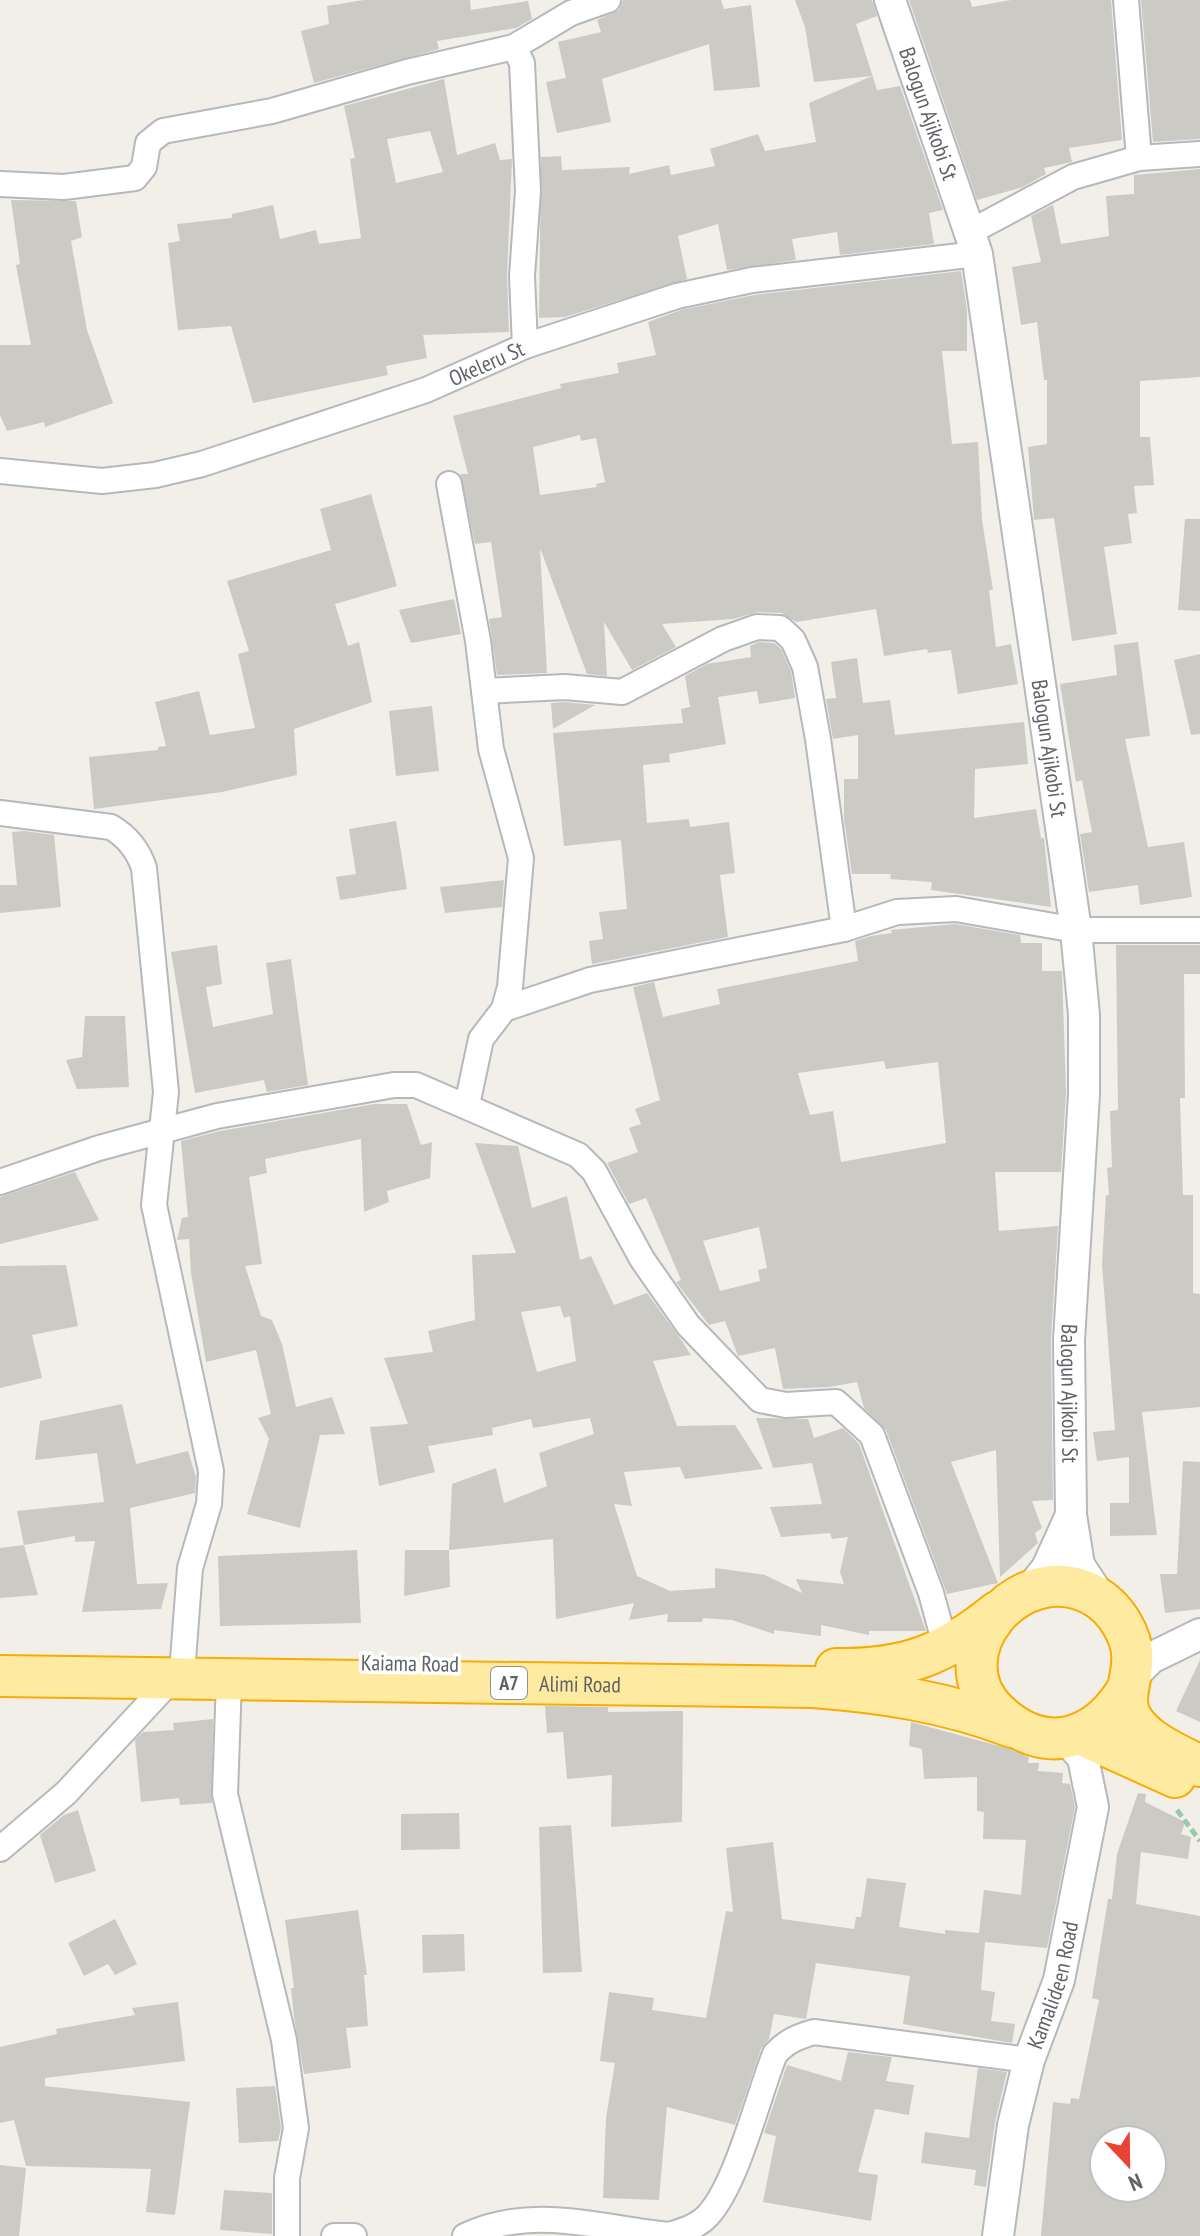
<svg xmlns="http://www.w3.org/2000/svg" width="1200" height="2236" viewBox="0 0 1200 2236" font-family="'PT Sans Narrow',sans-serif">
<rect width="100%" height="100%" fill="#f1efe8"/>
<g fill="#cccac5" fill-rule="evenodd">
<path d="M364 0H470L471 10 528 1 532 19 516 28 437 41 439 49 314 83 301 31 329 24 327 6Z"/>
<path d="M623 0H721L724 9 751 5 760 87 714 91 709 44 602 79 611 122 557 133 546 82 566 78 558 42 601 32 597 20 619 10Z"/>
<path d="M795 0H872L877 16 856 24 877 90 900 86 943 210 929 213 934 244 840 255 837 232 792 239 796 260 727 270 718 224 678 236 687 279 565 317 539 318 541 157 561 156 562 170 630 167 629 174 669 165 671 175 715 166 710 149 758 134 765 151 816 142 809 103 872 76 814 82 805 27Z"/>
<path d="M909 0H970L972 7 1011 0H1111L1122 140 1069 148 1072 162 1044 168 1046 174 1023 187 977 200Z"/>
<path d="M1141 0H1200V139L1153 142Z"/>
<path d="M444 79 457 155 495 143 500 160 512 159 507 276 509 332 423 335 427 358 386 366 388 375 253 403 231 326 178 330 168 243 180 241 177 224 232 218V214L273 205 280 239 316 230 319 244 361 238 350 159 355 158 344 106ZM430 131 443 172 396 183 387 139Z"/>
<path d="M1200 169V377L1140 381V437H1150L1154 485 1134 486 1137 513 1128 514 1132 543 1104 547 1117 634 1072 641 1054 518 1034 520 1028 447 1047 444V380H1044L1037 322 1021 325 1012 267 1041 262 1031 216 1053 205 1061 244 1109 236 1106 196 1134 194V175Z"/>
<path d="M11 200 76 201 82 237 71 241 87 330 113 403 45 427 44 422 7 431 0 415V345H31L16 265 20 264Z"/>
<path d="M961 271 967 310V351H942L952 444 978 442 982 520 993 590H989L996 647 1011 644 1018 684 958 694 951 650 928 653 927 649 884 656 876 609 796 622 782 613 758 612 733 619 662 624 676 647 632 670 604 622 607 676 587 674 540 548 547 673 497 675 489 619 502 617 491 542 475 544 460 474H468L453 416 561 388 560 384 619 373 617 363 656 355 648 322 681 310 754 295ZM580 435 581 441 596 438 605 482 596 484 597 487 540 495 533 447Z"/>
<path d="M371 494 397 586 335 604 348 646 359 642 372 702 294 729 297 775 222 792 94 809 89 757 158 750V747L166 746 155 702 199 691 210 735 255 728 238 654 249 651 227 581 331 550 320 509Z"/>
<path d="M1185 519H1200V611L1178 610Z"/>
<path d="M454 599 461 634 411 643 399 610Z"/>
<path d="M759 642 774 643 781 649 791 671 795 698 759 704 757 691 718 697 726 744 669 754 670 762 643 765 647 823 689 819 690 827 729 822 735 873 720 875 728 937 592 964 589 941 603 939 599 912 627 909 621 840 564 846 553 733 683 723 681 709 690 707 685 676 707 664 751 657 750 646Z"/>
<path d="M1138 642 1150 736 1125 739 1148 847 1184 842 1192 897 1140 905 1138 885 1089 892 1080 834 1092 832 1082 780 1076 782 1060 684 1117 675 1114 645Z"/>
<path d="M1200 654V734L1191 735 1174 660Z"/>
<path d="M857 658 863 703 890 700 895 735 1024 722 1028 764 975 769 974 818 1036 809 1041 838H1044L1051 907 931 890 932 882 890 879 891 874H852L844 819V779H858V735L833 739 826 699 836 698 831 662Z"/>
<path d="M551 703 565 702 595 705 553 729Z"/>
<path d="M432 706 439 771 396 776 389 711Z"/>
<path d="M396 821 407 889 340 900 336 877 356 874 349 829Z"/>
<path d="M24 831 54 835 61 907 0 913V885H17L12 832Z"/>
<path d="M504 880 502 907 445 913 440 887Z"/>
<path d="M955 924 1020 935 1021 943H1042V971H1062L1066 1093 1061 1172H995L999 1231 1058 1226 1051 1339 1053 1500 1032 1501 1042 1528 1035 1533 1038 1543 1000 1577 996 1450 951 1462 998 1583 947 1594 886 1430 864 1408 857 1382 829 1387 783 1389 775 1348 738 1356 725 1321 709 1325 676 1282 681 1280 646 1198 629 1204 607 1163 638 1152 629 1128 641 1124 635 1109 660 1100 633 987 654 982 663 1017 720 1004 717 989 858 961 855 941 871 936 892 933 891 930ZM884 1061 886 1069 938 1062 946 1143 841 1162 833 1111 810 1115 798 1073ZM759 1227 767 1268 758 1270 760 1281 720 1291 703 1241Z"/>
<path d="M217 945 222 984 206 987 213 1027 273 1014 266 963 291 959 308 1085 267 1092 264 1080 195 1093 171 952Z"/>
<path d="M1116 945H1200V974H1184L1185 1098H1180L1183 1195H1193V1293L1200 1294V1407L1142 1412 1157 1535 1110 1536V1503H1129V1457L1097 1461 1093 1432 1115 1430 1102 1265 1106 1195H1109L1107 1168 1112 1167 1110 1111 1118 1110Z"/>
<path d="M85 1016H125L129 1087 77 1089 66 1060 82 1057Z"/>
<path d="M374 1104H407L421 1145 432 1142 430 1178 387 1191 389 1202 364 1212 361 1139 265 1159 267 1173 249 1177 262 1264 245 1266 261 1316 272 1320 282 1344 296 1407 332 1397 345 1434 320 1435 300 1528 247 1514 269 1439 258 1418 271 1414 256 1350 206 1362 191 1273 189 1239 177 1240 182 1218 188 1217 181 1141 220 1131Z"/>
<path d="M475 1143 518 1146 532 1208 567 1196 580 1260 591 1256 614 1305 647 1293 682 1341 691 1355 653 1361 677 1426 735 1425 763 1469 685 1479 680 1467 624 1472 632 1506 614 1504 637 1576 670 1591 715 1588V1568L765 1575 802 1593 796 1579 844 1584 840 1572 848 1537 832 1539 830 1533 781 1537 770 1507 822 1504 812 1463 773 1468 756 1418 808 1419 814 1438 843 1428 859 1444 926 1631H869V1635L821 1625V1636L774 1630V1634L732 1620 703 1618 702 1622H667L668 1614 629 1620 634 1603 556 1619 553 1539 449 1550 452 1484 496 1468 504 1503 547 1486 539 1453 594 1434 590 1418 533 1428 531 1419 492 1428 493 1435 428 1446 435 1472 379 1486 370 1427 408 1424 384 1358 433 1352 428 1331 475 1320 472 1255 516 1253ZM560 1306 564 1318 570 1316 576 1361 537 1372 521 1312Z"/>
<path d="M75 1172 99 1220 0 1244V1197Z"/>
<path d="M66 1265 78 1326 32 1335 42 1378 0 1388V1266Z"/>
<path d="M122 1404 136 1464 188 1451 196 1477 195 1493 130 1508 137 1584 168 1583 161 1609 82 1612 95 1541 75 1542V1536L24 1545 17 1511 104 1502 97 1453 35 1460 40 1421Z"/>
<path d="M1183 1461 1200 1462V1609L1165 1613 1160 1574H1177Z"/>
<path d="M24 1545 38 1595 0 1598V1548Z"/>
<path d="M357 1550 361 1623 220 1626 218 1556Z"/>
<path d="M405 1550H449L450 1587 404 1596Z"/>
<path d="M1200 1660V1722L1176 1711Z"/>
<path d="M545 1706 608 1707V1712L683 1711 682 1822 611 1827 612 1775 567 1779 563 1732 547 1733Z"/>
<path d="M213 1719 212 1803 180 1805 179 1798 141 1802 135 1740 143 1732 174 1730 173 1723Z"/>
<path d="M911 1722 1010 1749 1029 1757 1028 1763H1039L1038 1771 1063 1773 1062 1783 1070 1784 1075 1807 1047 1948 985 1942 981 1990 995 1992 991 2021 1015 2024 1012 2043 903 2024 910 1976 816 1963 806 2019 774 2014 769 2039 761 2049 735 2125 667 2107 659 2200 603 2198 606 2118 615 2063 600 2061 609 1992 654 1998 652 2010 706 2018 726 1911 733 1912 726 1848 773 1842 782 1919 854 1929 856 1917H861L867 1878 906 1883 899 1927 945 1934V1930L979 1933 984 1890 1021 1895 1026 1840 983 1839 984 1812 977 1811V1777L924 1779 922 1749 909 1746Z"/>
<path d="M1138 1793 1146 1794 1145 1802 1185 1822 1181 1834 1191 1837 1188 1859 1141 1852 1136 1904 1200 1916V2236H1041L1053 2102 1070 2104 1071 2098 1079 2099 1099 2000 1092 1998 1108 1899H1112L1117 1854ZM1104 2140H1152V2147L1160 2150 1156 2188H1104Z"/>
<path d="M78 1810 96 1871 55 1883 40 1835 64 1815Z"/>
<path d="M459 1813 460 1849 401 1850V1814Z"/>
<path d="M571 1825 582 1972 543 1973 539 1827Z"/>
<path d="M358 1910 367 1975H364L368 2026 346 2028 351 2068 304 2074 294 2017 291 1988H294L285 1920Z"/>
<path d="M115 1919 137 1964 115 1975 108 1964 84 1976 68 1943Z"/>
<path d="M464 1934 465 1971 423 1973 422 1935Z"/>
<path d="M178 2002 185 2061 45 2078V2086L190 2102 175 2215 146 2212 151 2169 26 2166 14 2120 0 2123V2047L57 2034 56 2029 135 2015 132 2008Z"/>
<path d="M848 2052 892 2057 886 2081 914 2085 909 2115 875 2109 858 2172 878 2175 871 2221 763 2202 776 2136 764 2133 787 2065 841 2081Z"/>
<path d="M978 2068 1007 2072 995 2122 986 2187 974 2185 976 2170 921 2163 925 2132 969 2138Z"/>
<path d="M275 2086 281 2128 278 2141 239 2143 236 2088Z"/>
<path d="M0 2165 26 2168 19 2236H0Z"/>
<path d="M224 2190 272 2193V2234L220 2230Z"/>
</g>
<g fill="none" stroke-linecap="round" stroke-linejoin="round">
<g stroke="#b5b8bc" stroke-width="28">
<g id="minor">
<path d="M1126 0 1139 158"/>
<path d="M0 184 64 187 135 178 144 167 148 143 163 131 272 111 407 72 514 47"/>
<path d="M970 232 1073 177 1139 158 1200 154"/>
<path d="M525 346 522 276 528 191 522 63 514 47 571 13 608 0"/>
<path id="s1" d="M0 471 102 481 155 475 202 464 426 390 525 346 677 296 752 280 977 254"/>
<path d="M449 484 478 641 491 749 521 858 510 987 504 1009 481 1039 467 1105"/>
<path d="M484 691 565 687 622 692 723 639 757 627 780 628 793 640 805 667 818 739 844 929"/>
<path d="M0 813 111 827C128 837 138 850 144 868L166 1092 154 1205 211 1471 209 1504 190 1568 183 1660"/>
<path d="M504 1009 590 980 844 929 897 912 956 909 1076 930H1200"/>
<path d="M0 1182 99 1148 217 1116 394 1085H416L578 1155 594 1171 642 1259 688 1325 760 1400 786 1405 836 1402 872 1435 931 1593 946 1648"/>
<path d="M229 1680 225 1794 284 2040 296 2128 287 2178V2236"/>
<path d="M0 1849 66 1793 172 1679"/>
<path d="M334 2236H354"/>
<path d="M465 2236C532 2204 599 2228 669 2235 682 2231 693 2228 703 2220 735 2194 758 2095 775 2054 787 2041 797 2037 814 2032L1029 2060"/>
</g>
</g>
<g stroke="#b5b8bc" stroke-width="34">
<g id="tertiary">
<path id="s2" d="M890 0 977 254 1076 930 1084 1015V1094L1069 1340 1071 1515 1079 1565 1104 1603"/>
<path d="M1028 1592 1047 1568 1071 1515"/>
<path d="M1130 1679 1151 1658 1200 1634"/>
<path id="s3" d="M998 2236 1013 2125 1029 2060 1059 1980 1093 1807 1083 1758 1067 1739"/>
</g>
</g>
<g stroke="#f9ab00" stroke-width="44">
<g id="trunk">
<path d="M836 1669C905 1670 944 1655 997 1612"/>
<path id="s4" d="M0 1676 813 1687C882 1692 947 1702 1012 1727"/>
<path d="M1127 1690C1096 1741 1044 1757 997 1712 938 1655 1018 1557 1091 1594 1115 1606 1135 1637 1132 1664 1131 1682 1122 1700 1131 1717 1144 1741 1177 1754 1200 1766"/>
<path d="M1080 1734 1175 1777"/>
</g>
</g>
<path stroke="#9cc7a9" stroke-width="5" stroke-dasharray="8 4" stroke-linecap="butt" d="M1177 1810 1200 1841"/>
<use href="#minor" stroke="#fff" stroke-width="24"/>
<use href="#tertiary" stroke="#fff" stroke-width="30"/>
<use href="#trunk" stroke="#feeaa1" stroke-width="40"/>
</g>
<g text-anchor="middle" stroke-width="7" stroke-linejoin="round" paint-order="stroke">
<rect fill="#fff" stroke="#8f9295" stroke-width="2" x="491" y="1667" width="36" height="32" rx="6"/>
<g font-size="20" font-weight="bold" fill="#5f6368">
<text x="509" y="1690">A7</text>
</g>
<g font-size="22" fill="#5f6368" stroke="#fff">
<text dy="8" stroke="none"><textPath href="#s2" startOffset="120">Balogun Ajikobi St</textPath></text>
<text dy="8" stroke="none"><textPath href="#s1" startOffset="506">Okeleru St</textPath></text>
<text dy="8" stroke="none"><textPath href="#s2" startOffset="768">Balogun Ajikobi St</textPath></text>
<text dy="8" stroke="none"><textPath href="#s2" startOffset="1416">Balogun Ajikobi St</textPath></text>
<text transform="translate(410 1663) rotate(1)" y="8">Kaiama Road</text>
<text dy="8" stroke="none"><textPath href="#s4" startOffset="580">Alimi Road</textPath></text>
<text dy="8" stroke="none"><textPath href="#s3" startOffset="258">Kamalideen Road</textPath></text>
</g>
</g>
<g transform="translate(1128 2164) rotate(158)"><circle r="38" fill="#ffffff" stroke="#bfc1c3" stroke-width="2"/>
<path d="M0-6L14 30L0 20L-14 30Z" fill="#ea4335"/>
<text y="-12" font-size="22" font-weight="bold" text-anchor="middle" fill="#5f6368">N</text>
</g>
</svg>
